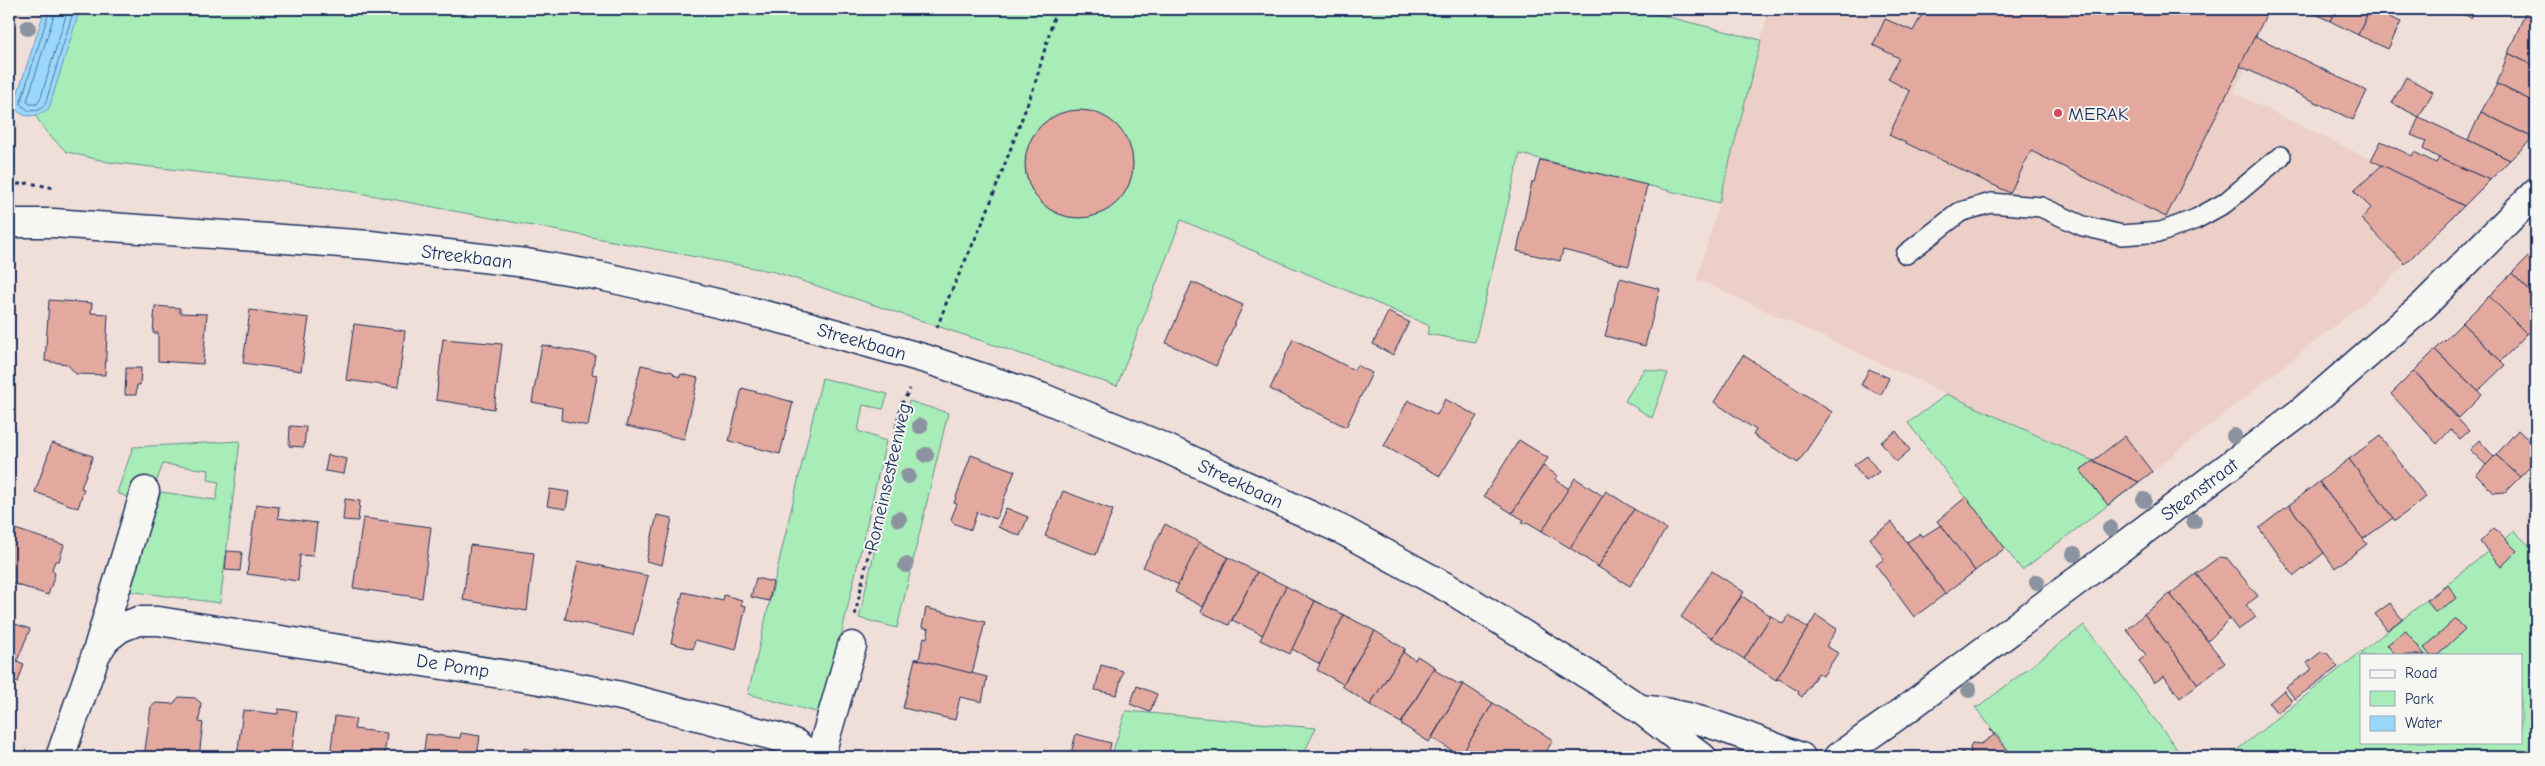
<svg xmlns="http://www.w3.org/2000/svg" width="2545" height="766" viewBox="0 0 2545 766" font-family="'Comic Neue',sans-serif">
<rect width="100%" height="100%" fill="#f0dfd9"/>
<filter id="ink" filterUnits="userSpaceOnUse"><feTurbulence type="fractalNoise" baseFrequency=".02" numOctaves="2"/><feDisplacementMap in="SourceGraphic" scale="10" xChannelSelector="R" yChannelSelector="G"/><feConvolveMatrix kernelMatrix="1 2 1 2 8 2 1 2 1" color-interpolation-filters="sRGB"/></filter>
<g filter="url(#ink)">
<path fill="#eccfc7" d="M1769 9H2269L2241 66 2245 69 2234 93 2382 165 2371 208 2361 219 2407 263 2372 296 2139 482 1697 279 1719 203Z"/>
<g fill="#a8ecb8" stroke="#628e8b" fill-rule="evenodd">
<path d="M53 9H1636L1761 40 1719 203 1520 154 1475 342 1427 334 1430 326 1181 220 1117 386 775 272 328 187 108 162 67 152 47 133 29 106Z"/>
<path d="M1644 369 1668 373 1652 418 1625 401Z"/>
<path d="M822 378 888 394 883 409 863 405 858 431 886 441 823 714 748 694Z"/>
<path d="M1947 394 2139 482 2022 570 1908 423Z"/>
<path d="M909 401 948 413 897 628 859 618Z"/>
<path d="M240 441 220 603 127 591 161 492 216 500 219 482 208 480 209 470 163 464 153 491 133 499 117 493 133 447Z"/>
<path d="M2514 531 2536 552V757H2228ZM2361 655H2521V742H2361Z"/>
<path d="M2084 625 2183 757H2014L1975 707 1980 706Z"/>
<path d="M1126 711 1316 728 1302 757H1111Z"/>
</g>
<path fill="#9ad8fb" stroke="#6794bc" d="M45 9H80L49 108C39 117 20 121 14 105Z"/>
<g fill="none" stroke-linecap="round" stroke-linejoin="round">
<g stroke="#4e739d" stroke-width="1">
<path d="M50 9 20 104 29 111 39 110 45 105 74 9"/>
<path d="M56 9 27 101 29 104H37L41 97 68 9"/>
</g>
</g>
<g fill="#e3a99e" stroke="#1b2f5e">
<path d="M1925 9H2269L2166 217 2031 151 2010 193 1889 135 1910 91 1888 79 1899 58 1873 45 1885 19 1913 31Z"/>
<path d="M2305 9H2336L2330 21Z"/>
<path d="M2336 9H2370L2358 35 2330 21Z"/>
<path d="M2370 9 2401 22 2388 49 2358 35Z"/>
<path d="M2453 9H2475L2471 18Z"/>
<path d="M2527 9H2536V67L2508 53Z"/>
<path d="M2255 36 2367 91 2353 120 2240 66Z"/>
<path d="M2508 53 2536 67V103L2497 84Z"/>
<path d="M2406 77 2433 92 2419 117 2392 103Z"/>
<path d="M2497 84 2536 103V134L2533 138 2481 112Z"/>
<circle cx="1079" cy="164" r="54"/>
<path d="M2481 112 2533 138 2510 160 2468 140Z"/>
<path d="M2419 117 2468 140 2510 160 2490 180 2439 158 2423 149 2426 141 2411 135Z"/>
<path d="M2381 141 2412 156 2414 152 2436 163 2439 158 2490 180 2464 206 2371 160Z"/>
<path d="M1540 160 1647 185 1629 266 1563 250 1560 261 1517 251 1532 182H1534Z"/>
<path d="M2382 165 2464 206 2405 264 2361 219 2371 208 2354 191Z"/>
<path d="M2536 249V298L2512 273Z"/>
<path d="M2512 273 2536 298V327L2527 334 2489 296Z"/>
<path d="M1620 278 1660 289 1645 346 1605 336Z"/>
<path d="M1192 282 1243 305 1216 366 1166 343Z"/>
<path d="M2489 296 2527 334 2501 361 2462 323Z"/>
<path d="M49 300 92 303 91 313 108 314 105 375 76 374 67 364 45 361Z"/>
<path d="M155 306 180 308V313L207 314 203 364 158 361V333H153Z"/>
<path d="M250 310 309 318 301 371 243 363Z"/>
<path d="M1388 312 1409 322 1393 355 1373 344Z"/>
<path d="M2462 323 2505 365 2478 391 2435 350Z"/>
<path d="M354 324 405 331 398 387 346 380Z"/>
<path d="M443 339 502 344 494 409 436 400Z"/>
<path d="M1293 339 1354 370 1357 365 1372 373 1346 427 1270 389Z"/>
<path d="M542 345 595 355 592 374 597 375 588 426 561 420 562 408 532 402Z"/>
<path d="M2435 350 2482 395 2459 418 2414 371Z"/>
<path d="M1743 355 1832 412 1798 463 1753 435 1756 430 1714 402Z"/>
<path d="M641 365 673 372 674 375 680 377 681 374 698 378 684 439 626 426Z"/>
<path d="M126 368H141L140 385H137L136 395H125Z"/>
<path d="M1869 369 1889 378 1881 395 1861 385Z"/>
<path d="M2414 371 2469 431 2460 439 2451 429 2437 444 2391 394Z"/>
<path d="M742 388 793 402 780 454 729 441Z"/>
<path d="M1445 399 1477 416 1440 476 1384 446 1408 400 1437 415Z"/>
<path d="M290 426 306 427 304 447 289 446Z"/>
<path d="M2518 430 2536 447V461L2520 477 2496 455Z"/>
<path d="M1896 431 1910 450 1896 462 1881 442Z"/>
<path d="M2125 436 2152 472 2139 482 2093 461Z"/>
<path d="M2380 436 2426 497 2395 521 2349 459Z"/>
<path d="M1519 440 1548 458 1512 513 1484 496Z"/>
<path d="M2479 440 2494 457 2486 465 2470 450Z"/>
<path d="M52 443 93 456 81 488 84 489 78 508 35 492Z"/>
<path d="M328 455 347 459 344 474 325 471Z"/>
<path d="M971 455 1015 471 996 519 977 512 971 530 953 523 951 519 957 504 954 503Z"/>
<path d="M2496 455 2520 477 2505 492 2494 493 2476 475Z"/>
<path d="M1867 456 1879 472 1866 481 1854 465Z"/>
<path d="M2349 459 2393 518 2363 539 2319 482Z"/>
<path d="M2093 461 2139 482 2108 505 2080 470Z"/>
<path d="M1543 466 1558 476 1555 479 1569 489 1542 531 1527 522 1526 524 1522 522 1524 520 1512 513Z"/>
<path d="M1575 478 1603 496 1570 548 1542 531Z"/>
<path d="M2319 482 2367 544 2335 568 2289 505Z"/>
<path d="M550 489 569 492 566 509 547 506Z"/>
<path d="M1063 491 1113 510 1096 555 1045 536Z"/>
<path d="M1606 491 1634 509 1598 567 1570 548Z"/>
<path d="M1966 497 2005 548 1975 571 1937 521Z"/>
<path d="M345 499 360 501 358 521 343 520Z"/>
<path d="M256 504 279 507 278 518 317 523 313 556 300 555 298 581 247 574Z"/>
<path d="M2289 505 2324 553 2294 576 2259 528Z"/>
<path d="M1006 508 1028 517 1020 536 998 527Z"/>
<path d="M1634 509 1666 529 1630 586 1598 567Z"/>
<path d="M657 515 672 518 662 565 646 561Z"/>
<path d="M363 518 431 527 422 598 353 588Z"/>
<path d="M1892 522 1945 594 1914 617 1876 565 1884 559 1870 538Z"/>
<path d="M1165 524 1199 542 1179 585 1143 567Z"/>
<path d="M1941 525 1975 571 1945 594 1907 542 1920 534 1922 537Z"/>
<path d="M9 527 64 545 59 561H55L52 569 55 574 48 595 9 582Z"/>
<path d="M2494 528 2517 551 2501 567 2480 542Z"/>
<path d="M1199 542 1228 557 1203 607 1175 592Z"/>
<path d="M470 545 534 553 527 611 463 600Z"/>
<path d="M227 551 242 552 240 571 225 570Z"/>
<path d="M1228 557 1257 572 1229 625 1201 612Z"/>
<path d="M2219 557 2227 558 2258 596 2246 605 2256 617 2238 630 2196 574Z"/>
<path d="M578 561 648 576 633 635 565 619Z"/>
<path d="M1712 571 1744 592 1712 638 1681 617Z"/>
<path d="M1257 572 1286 586 1263 635 1232 620Z"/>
<path d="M2196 574 2230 619 2208 641 2170 594Z"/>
<path d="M756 578 773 582 769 601 751 597Z"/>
<path d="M2448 585 2457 598 2435 612 2427 600Z"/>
<path d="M1286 586 1315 601 1290 654 1260 640Z"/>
<path d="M683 592 723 601 724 595 742 600 741 605 746 606 736 650 695 640 693 649 671 643Z"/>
<path d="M2170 594 2225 663 2198 684 2144 614Z"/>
<path d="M1742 596 1771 616 1744 659 1712 638Z"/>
<path d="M1315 601 1344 615 1320 664 1292 649Z"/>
<path d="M2390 603 2402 619 2387 630 2375 614Z"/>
<path d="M926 608 985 622 972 674 915 659H919L924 637 927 638 929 629 922 627Z"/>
<path d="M2144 614 2198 684 2180 698 2164 676 2154 683 2139 661 2146 655 2127 630Z"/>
<path d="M1344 615 1375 631 1343 684 1317 670Z"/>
<path d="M1789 615 1808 628 1776 680 1744 659 1771 616 1783 624Z"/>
<path d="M1816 615 1837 629 1826 646 1838 653 1823 676 1818 673 1802 697 1798 694 1799 692 1779 679 1776 680Z"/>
<path d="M2456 619 2465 629 2438 655H2430L2424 648Z"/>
<path d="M9 622 30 629 17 661 24 664 18 682 9 679Z"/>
<path d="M2405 630 2425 655H2396L2387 645Z"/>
<path d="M1375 631 1405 649 1370 705 1342 686Z"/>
<path d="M1405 649 1404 653 1415 660 1417 656 1435 667 1401 723 1370 705Z"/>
<path d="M2321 652 2327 653 2338 667 2295 699 2286 687 2312 669 2307 663Z"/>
<path d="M915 659 987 677 982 702 960 697 955 720 903 708Z"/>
<path d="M1101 665 1123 671 1117 695 1095 690Z"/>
<path d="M1435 667 1436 671 1460 685 1461 683 1463 684 1429 742 1401 724Z"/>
<path d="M1463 684 1493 703 1461 756 1432 738Z"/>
<path d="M1137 686 1157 694 1150 712 1130 704Z"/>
<path d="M2284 690 2292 701 2277 713 2269 703Z"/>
<path d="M179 697 195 698 201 703 199 722 203 723 199 757H144L151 707 156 703 173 704Z"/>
<path d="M1493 703 1553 740 1543 757H1460Z"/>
<path d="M278 709 297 711 291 757H237L243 710 278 714Z"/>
<path d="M335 716 356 719 354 729 387 733 384 757H330Z"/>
<path d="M1990 729 2013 757H1966L1961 751 1966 755 1971 752 1970 747 1972 743 1981 744 1994 735Z"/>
<path d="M461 733 480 736 477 757H423L426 734 460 738Z"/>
<path d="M1076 734 1111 743 1108 757H1070Z"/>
<path d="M524 748 553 754 554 749 573 754 572 757H522Z"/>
</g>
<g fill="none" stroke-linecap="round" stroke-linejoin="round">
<g stroke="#1b2f5e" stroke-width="22">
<path id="service" d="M1906 254 1960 212 1991 203 2041 207 2083 226 2122 235 2161 232 2196 219 2225 203 2281 156"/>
</g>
<g stroke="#1b2f5e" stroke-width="31">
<g id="minor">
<path d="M98 648 145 491"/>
<path d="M60 757 96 654 106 639 120 628 138 621H158L540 680 621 696 778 737 796 744 812 757"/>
<path d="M820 757 852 646"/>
</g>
</g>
<g stroke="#1b2f5e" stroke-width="31">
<g id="tertiary">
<path d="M9 223H53L370 245 526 263 601 276 676 293 801 324 926 359 1041 397 1163 447 1344 531 1455 592 1601 683 1640 709 1702 757"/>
<path d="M1640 709C1696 713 1748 738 1801 757"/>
<path d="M1838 757 1904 711 2301 412 2424 305 2536 192"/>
</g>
</g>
<g stroke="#1b2f5e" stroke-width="3" stroke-dasharray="4 4" stroke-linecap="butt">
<path d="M9 185 29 183 55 188"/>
<path d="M937 328 947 301 985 217 1035 84 1056 9"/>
<path d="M855 615 901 405 910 389"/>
</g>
<use href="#service" stroke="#f6f6f2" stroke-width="19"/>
<use href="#minor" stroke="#f6f6f2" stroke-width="28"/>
<use href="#tertiary" stroke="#f6f6f2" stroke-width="28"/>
</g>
<g fill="#8a939f">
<circle cx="28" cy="28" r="8"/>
<circle cx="920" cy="426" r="8"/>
<circle cx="2234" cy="436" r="8"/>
<circle cx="926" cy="455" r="8"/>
<circle cx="908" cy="476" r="8"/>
<circle cx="2144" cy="500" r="8"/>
<circle cx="899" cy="519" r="8"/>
<circle cx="2194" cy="521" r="8"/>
<circle cx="2110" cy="528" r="8"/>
<circle cx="2074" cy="554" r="8"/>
<circle cx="906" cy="565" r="8"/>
<circle cx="2037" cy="582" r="8"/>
<circle cx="1969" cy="690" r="8"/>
</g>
</g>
<circle fill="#d1495b" stroke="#f6f6f2" stroke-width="2" cx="2058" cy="113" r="5"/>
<g text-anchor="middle" stroke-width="4" stroke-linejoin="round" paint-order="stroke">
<g font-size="19" fill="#1b2f5e" stroke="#f6f6f2" text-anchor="start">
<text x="2068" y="120">MERAK</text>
</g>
<g font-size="19" fill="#1b2f5e" stroke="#f6f6f2">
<text transform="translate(467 256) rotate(7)" y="7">Streekbaan</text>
<text transform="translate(862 341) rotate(16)" y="7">Streekbaan</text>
<text transform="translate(887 477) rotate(-77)" y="7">Romeinsesteenweg</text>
<text transform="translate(1241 483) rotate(25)" y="7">Streekbaan</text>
<text transform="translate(2199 489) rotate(-37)" y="7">Steenstraat</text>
<text transform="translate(453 665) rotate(9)" y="7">De Pomp</text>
</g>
</g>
<rect width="2545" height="766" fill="none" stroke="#f6f6f2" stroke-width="30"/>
<rect x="15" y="15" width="2515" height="736" fill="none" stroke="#1b2f5e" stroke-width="2" filter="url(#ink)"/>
<rect x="2360" y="654" width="162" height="90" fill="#f6f6f2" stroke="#9ea6b7"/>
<rect x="2370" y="670" width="25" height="8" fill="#f6f6f2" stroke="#9ea6b7"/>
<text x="2405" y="678" font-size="15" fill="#1b2f5e">Road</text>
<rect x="2370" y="691" width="25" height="15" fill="#a8ecb8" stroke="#9ea6b7"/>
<text x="2405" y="704" font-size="15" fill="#1b2f5e">Park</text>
<rect x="2370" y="716" width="25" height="15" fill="#9ad8fb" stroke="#9ea6b7"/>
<text x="2405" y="728" font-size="15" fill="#1b2f5e">Water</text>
</svg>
